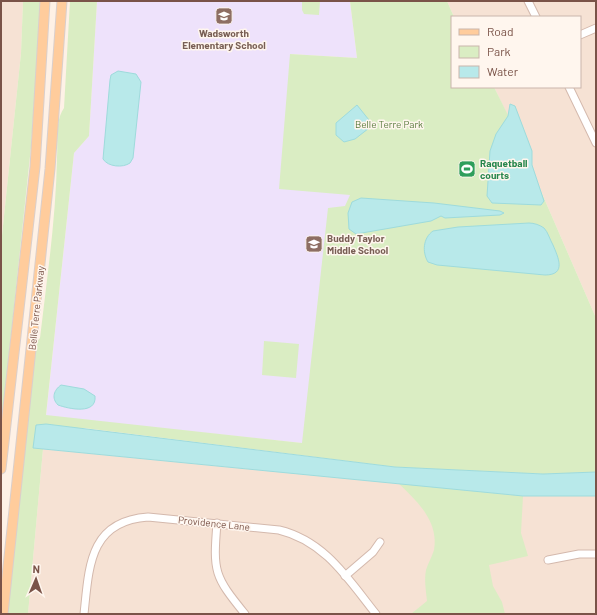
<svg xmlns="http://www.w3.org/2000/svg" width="597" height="615" viewBox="0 0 597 615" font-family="Barlow,sans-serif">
<rect width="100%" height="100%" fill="#fef1e6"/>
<g fill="#f6e2d4">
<path d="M1 1H23L21 53 1 245Z"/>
<path d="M447 1H596V318L537 182 532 165V153L515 106 510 104 508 116 494 87H580V17H454Z"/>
<path d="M43 449 523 496H596V614H28Z"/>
</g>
<path fill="#eee2fb" d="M97 1H350L357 58 290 54 351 194 596 318 302 443 46 416 74 153 89 136Z"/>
<g fill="#daedc3">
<path d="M23 1H41L31 147 1 429V245L21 53Z"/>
<path d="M70 1H97L89 136 74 153 46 415 302 443 328 208 345 206 350 195 279 189 290 54 357 58 350 1H447L454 17H452V87H494L508 115 510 104 515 106 532 151V165L537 182 596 318V472L543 474 395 467 84 428 33 448 43 449 28 614H7L36 343 40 338C47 278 56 218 57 158 58 142 55 120 64 108Z"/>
<path d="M302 1H320L319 15 304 14 302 10Z"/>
<path d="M264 341 299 344 296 378 262 375Z"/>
<path d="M398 483 523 496 521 533 528 556 489 565 493 586 502 602 505 614H411L427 601C426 591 424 580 426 570 428 563 432 557 434 550 439 521 417 501 398 483Z"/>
</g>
<g fill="#b8e9ea" stroke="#9edbdc">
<path d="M118 71 136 74 141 82 133 158 130 163C123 168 108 167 103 159L110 80 111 75Z"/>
<path d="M510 104 515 106 532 151V165L544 201 541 205 492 203 487 196 490 151 496 134 508 116Z"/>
<path d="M357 105 373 125 355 139 344 142 336 135V123Z"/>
<path d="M361 198 434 203 500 211 504 213 500 215 445 218 441 216 431 221 356 234 349 229 348 213 352 202Z"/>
<path d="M529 223C534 223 540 225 544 228 548 232 550 240 553 245 558 257 567 275 545 275L437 265 428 262C422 252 423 238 433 231L458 227Z"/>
<path d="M61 385 84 389 95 396C97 415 69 409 58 405 51 398 54 390 61 385Z"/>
<path d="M46 424 395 467 543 474 596 472V496H523L33 448 36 425Z"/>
</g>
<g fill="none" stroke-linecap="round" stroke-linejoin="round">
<g stroke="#d4b9ad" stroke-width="9">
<g id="minor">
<path d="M528 1 536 17"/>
<path d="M580 35 596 28"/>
<path d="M569 87 596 143"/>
<path d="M217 523C213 572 214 576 245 614"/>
<path d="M548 560 579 554H596"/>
<path d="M345 576 373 552 380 542"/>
<path d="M84 614C89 567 89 521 148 517L279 530C325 541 348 579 376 614"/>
</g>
</g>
<g stroke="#dacfcc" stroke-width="11">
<g id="major">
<path d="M1 469 35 167 45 1"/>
<path d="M3 614 50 169 62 1"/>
</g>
</g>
<use href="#minor" stroke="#fff" stroke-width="7"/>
<use href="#major" stroke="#ffcc9c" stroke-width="9"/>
</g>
<defs>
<g id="school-square" transform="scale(0.9)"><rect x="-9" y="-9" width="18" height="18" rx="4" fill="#8d6e63" stroke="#fff6ee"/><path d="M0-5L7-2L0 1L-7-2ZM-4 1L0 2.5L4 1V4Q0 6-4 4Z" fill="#fff"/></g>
<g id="stadium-square" transform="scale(0.9)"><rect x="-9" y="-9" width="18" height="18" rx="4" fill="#2e9e5b" stroke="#fff6ee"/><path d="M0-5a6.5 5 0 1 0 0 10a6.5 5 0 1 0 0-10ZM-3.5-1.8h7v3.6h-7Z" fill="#fff"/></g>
</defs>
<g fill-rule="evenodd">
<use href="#school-square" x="224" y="16"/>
<use href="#stadium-square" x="467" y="169"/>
<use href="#school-square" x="314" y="244"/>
</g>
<g text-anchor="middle" stroke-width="3" stroke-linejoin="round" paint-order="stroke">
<g font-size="10" font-weight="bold" fill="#785e54" stroke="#fff6ee">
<text x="224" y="37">Wadsworth<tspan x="224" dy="12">Elementary School</tspan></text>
<text x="327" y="242" text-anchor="start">Buddy Taylor<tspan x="327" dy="12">Middle School</tspan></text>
</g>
<g font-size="10" fill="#587a3c" stroke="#fff6ee">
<text x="389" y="128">Belle Terre Park</text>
</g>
<g font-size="10" font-weight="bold" fill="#27864d" stroke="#fff6ee" text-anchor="start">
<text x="480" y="167">Raquetball<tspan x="480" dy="12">courts</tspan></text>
</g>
<g font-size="10" fill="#7a5348" stroke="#fff6ee">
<text transform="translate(36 308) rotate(-84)" y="4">Belle Terre Parkway</text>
<text transform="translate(214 523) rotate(6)" y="4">Providence Lane</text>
</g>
</g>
<rect width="597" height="615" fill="none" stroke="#7a5348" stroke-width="4"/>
<rect x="451" y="16" width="130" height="72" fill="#fff6ee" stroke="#cab5ac"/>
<rect x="459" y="29" width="20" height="6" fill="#ffcc9c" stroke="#cab5ac"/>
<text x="487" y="36" font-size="12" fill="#7a5348">Road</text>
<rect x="459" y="46" width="20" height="12" fill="#daedc3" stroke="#cab5ac"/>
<text x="487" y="56" font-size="12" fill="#7a5348">Park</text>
<rect x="459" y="66" width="20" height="12" fill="#b8e9ea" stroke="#cab5ac"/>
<text x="487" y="76" font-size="12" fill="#7a5348">Water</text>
<g transform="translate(36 579) rotate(2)" stroke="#fff6ee" stroke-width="3" paint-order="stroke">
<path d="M0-3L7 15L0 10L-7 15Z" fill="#7a5348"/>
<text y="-6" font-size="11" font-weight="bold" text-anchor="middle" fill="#7a5348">N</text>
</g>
</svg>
